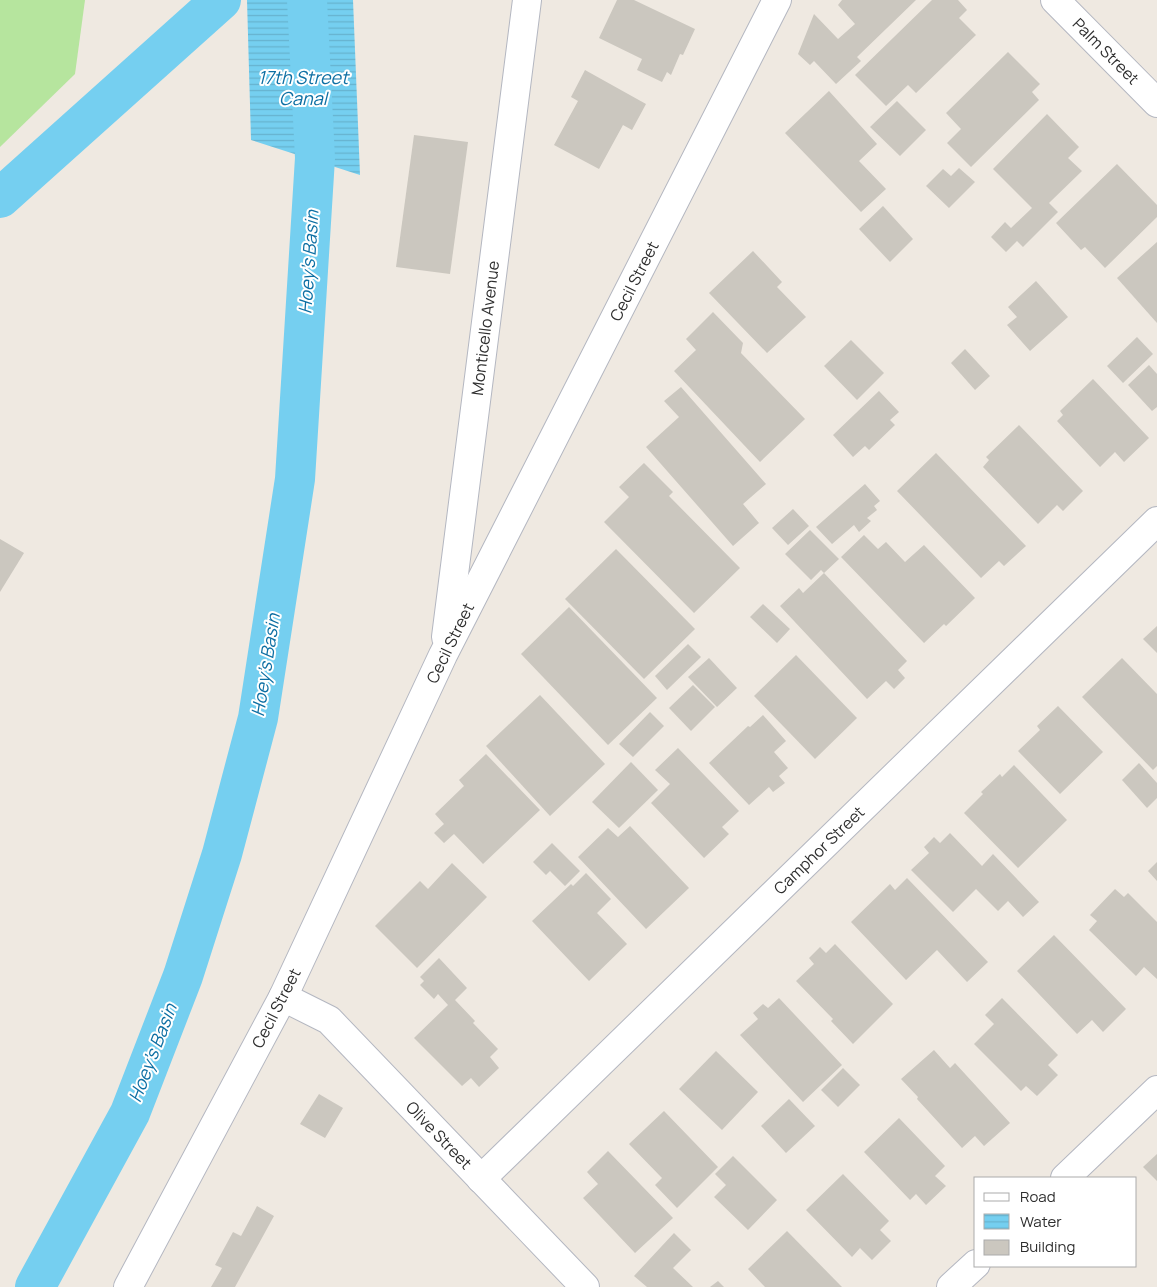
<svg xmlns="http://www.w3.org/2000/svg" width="1157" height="1287" viewBox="0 0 1157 1287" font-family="Manrope,sans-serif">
<defs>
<pattern id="water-rules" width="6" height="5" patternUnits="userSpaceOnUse" patternTransform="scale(1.25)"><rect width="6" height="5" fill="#75cff0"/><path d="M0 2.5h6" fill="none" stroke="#66b2ce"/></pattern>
</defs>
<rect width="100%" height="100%" fill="#efe9e1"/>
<path fill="#b6e59e" d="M0 0H85L75 74 0 147Z"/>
<path fill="url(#water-rules)" d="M247 0H353L360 175 251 140Z"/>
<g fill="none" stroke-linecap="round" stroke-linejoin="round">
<g stroke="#75cff0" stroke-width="40">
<path d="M0 198 221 0"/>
<path d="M35 1287 130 1113 183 976 222 854 258 718 295 479 315 158 307 0"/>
</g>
</g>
<g fill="#cbc7bf">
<path d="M617 0H634L695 29 683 55 680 54 671 75 667 72 662 82 637 70 642 59 599 38Z"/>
<path d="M842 0H916L857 57 861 61 836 84 814 61 810 65 798 54 814 14 838 39 855 24 838 5Z"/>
<path d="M932 0H958L967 10 959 18 976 35 916 93 908 85 886 106 855 75Z"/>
<path d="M1008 52 1040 84 1032 92 1039 100 971 167 947 143 961 129 946 113Z"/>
<path d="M585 70 646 104 632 130 623 125 599 169 554 145 578 101 571 97Z"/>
<path d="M829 91 877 144 859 161 886 189 861 212 785 133Z"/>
<path d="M897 101 926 130 900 156 870 127Z"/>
<path d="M1047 114 1079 147 1068 158 1082 171 1049 203 1058 212 1023 247 1017 241 1006 252 991 237 1005 222 1011 228 1032 208 993 169Z"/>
<path d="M414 135 468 142 450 274 396 267Z"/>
<path d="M1117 164 1157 205V217L1105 268 1085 247 1081 250 1056 223Z"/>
<path d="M959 168 975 182 949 208 926 186 943 169 951 176Z"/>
<path d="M883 206 913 239 890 262 859 229Z"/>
<path d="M1157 242V323L1117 278Z"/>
<path d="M753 251 782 282 777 287 806 317 767 353 709 293Z"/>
<path d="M1036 281 1068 317 1030 351 1007 325 1017 317 1008 307Z"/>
<path d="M713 312 743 343 741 353 805 419 760 462 674 371 696 350 686 339Z"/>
<path d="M1137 337 1153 354 1123 383 1107 366Z"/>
<path d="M851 340 884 373 857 400 824 366Z"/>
<path d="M965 349 990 376 975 390 951 363Z"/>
<path d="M1149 365 1157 374V407L1152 411 1128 385Z"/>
<path d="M1093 379 1149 438 1124 462 1115 452 1100 467 1057 421 1063 415 1060 411Z"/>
<path d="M681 387 766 484 743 504 759 523 733 546 646 447 679 417 664 401Z"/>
<path d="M879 391 899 412 890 420 895 425 869 450 865 446 853 457 833 435Z"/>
<path d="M1019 425 1083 491 1063 511 1057 505 1038 524 983 467 989 460 986 457Z"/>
<path d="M936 453 1026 546 1004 566 999 561 981 578 897 491Z"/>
<path d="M644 463 673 492 669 496 740 568 694 613 604 522 629 497 619 487Z"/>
<path d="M865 484 880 501 874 506 877 510 867 518 871 521 859 532 854 525 832 544 816 527Z"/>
<path d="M793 509 809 526 788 545 772 528Z"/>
<path d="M810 530 839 559 824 573 821 570 811 580 785 554Z"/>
<path d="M864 535 878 549 886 542 905 562 924 545 975 598 946 626 944 624 924 643 841 557Z"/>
<path d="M0 539 24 553 0 592Z"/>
<path d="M616 549 695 629 644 679 565 599Z"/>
<path d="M824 573 907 661 898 670 905 678 894 689 886 681 867 699 780 606 799 588 803 593Z"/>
<path d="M763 604 790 629 777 643 750 617Z"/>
<path d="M569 607 657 698 608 745 521 654Z"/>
<path d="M1157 626V653L1143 639Z"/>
<path d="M688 644 701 657 667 690 655 676Z"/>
<path d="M796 655 857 718 815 759 754 696Z"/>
<path d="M709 658 737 688 717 707 688 677Z"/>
<path d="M1122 658 1157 694V766L1153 770 1082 697Z"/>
<path d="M693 685 715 707 691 731 669 708Z"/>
<path d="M540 695 605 764 550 816 486 746Z"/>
<path d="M1058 706 1103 752 1060 794 1018 751 1040 730 1037 726Z"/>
<path d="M650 712 664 726 633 757 619 744Z"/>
<path d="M763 715 786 741 774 752 788 768 779 776 785 783 773 792 769 787 749 805 709 763 748 726 750 727Z"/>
<path d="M678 748 739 811 722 827 729 834 704 858 651 803 670 784 655 770Z"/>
<path d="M486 754 540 810 483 864 454 834 444 843 434 833 444 824 435 814 464 786 459 780Z"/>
<path d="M631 762 658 790 619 828 592 802Z"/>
<path d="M1139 763 1157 783V798L1147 808 1122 780Z"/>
<path d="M1014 765 1067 820 1018 868 964 813 983 794 981 792 1000 774 1002 777Z"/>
<path d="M630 826 689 888 646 929 578 857 608 828 618 837Z"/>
<path d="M950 833 982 866 993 854 1039 902 1023 917 1008 901 998 911 976 889 953 912 911 870 929 853 924 847 934 837 940 843Z"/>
<path d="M552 843 580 871 565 886 550 871 546 875 533 862Z"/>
<path d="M1157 862V881L1148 871Z"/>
<path d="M452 863 487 897 417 968 375 926 420 881 428 889Z"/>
<path d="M586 873 611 899 597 913 627 944 589 981 532 921 571 884 573 886Z"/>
<path d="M907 878 988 962 967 982 937 950 906 980 851 922 890 884 895 890Z"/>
<path d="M1115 889 1124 897 1128 893 1157 922V979L1144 967 1136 976 1089 930 1097 921 1090 915Z"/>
<path d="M1054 935 1126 1009 1103 1032 1092 1020 1077 1034 1017 971Z"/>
<path d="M835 944 893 1004 853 1044 831 1021 833 1019 796 981 814 964 809 958 820 947 826 953Z"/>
<path d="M439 958 467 988 455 1000 475 1021 473 1023 498 1049 490 1057 499 1068 479 1087 471 1078 462 1086 414 1038 448 1005 438 994 434 999 420 985 424 981 420 977Z"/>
<path d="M779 998 842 1065 803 1102 740 1035 758 1019 753 1013 763 1004 768 1008Z"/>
<path d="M1002 998 1058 1055 1048 1065 1058 1075 1037 1096 1026 1086 1021 1091 974 1044 994 1024 985 1015Z"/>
<path d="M934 1050 950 1068 955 1063 1010 1123 984 1146 975 1136 962 1148 917 1099 918 1097 901 1079Z"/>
<path d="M716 1051 758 1092 722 1130 679 1089Z"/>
<path d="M843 1068 860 1085 838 1107 821 1090Z"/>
<path d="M319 1094 343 1108 325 1138 300 1124Z"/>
<path d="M789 1099 815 1126 786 1153 761 1126Z"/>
<path d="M664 1111 718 1167 677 1208 655 1185 662 1178 629 1144Z"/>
<path d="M899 1118 945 1166 935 1176 946 1186 926 1205 916 1194 910 1200 864 1152Z"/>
<path d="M608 1151 673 1218 635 1253 583 1198 598 1184 587 1172Z"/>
<path d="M1157 1154V1181L1143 1167Z"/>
<path d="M733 1156 777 1200 748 1230 714 1197 726 1185 715 1174Z"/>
<path d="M843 1174 889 1221 880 1230 891 1241 872 1260 860 1248 852 1257 806 1210Z"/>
<path d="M257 1206 274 1216 235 1287H211L222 1268 215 1265 233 1232 241 1236Z"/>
<path d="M787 1231 842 1287H765L748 1269Z"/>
<path d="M674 1233 691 1250 673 1268 693 1287H647L634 1276Z"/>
<path d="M718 1281 724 1287H710Z"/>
</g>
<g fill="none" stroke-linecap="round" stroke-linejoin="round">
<g stroke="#b4b7c1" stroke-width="30">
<g id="minor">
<path d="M1055 0 1157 103"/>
<path d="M446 637 527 0"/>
<path d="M283 997 329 1020 585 1287"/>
<path d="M1065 1178 1157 1090"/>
<path d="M481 1179 1157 521"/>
<path d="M128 1287 283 997 443 655 777 0"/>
<path d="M951 1287 976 1264"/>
</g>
</g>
<use href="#minor" stroke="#fff" stroke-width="28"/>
</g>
<g text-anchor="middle" stroke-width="4" stroke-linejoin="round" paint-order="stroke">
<g font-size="16" fill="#2e2e2e" stroke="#fff">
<text transform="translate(1106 51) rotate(45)" y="6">Palm Street</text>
<text transform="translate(634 281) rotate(-63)" y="6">Cecil Street</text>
<text transform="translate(485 328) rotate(-83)" y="6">Monticello Avenue</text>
<text transform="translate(450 643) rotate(-64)" y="6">Cecil Street</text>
<text transform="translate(819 850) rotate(-44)" y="6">Camphor Street</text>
<text transform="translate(276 1008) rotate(-63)" y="6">Cecil Street</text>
<text transform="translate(439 1135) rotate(46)" y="6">Olive Street</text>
</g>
<g font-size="18" font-style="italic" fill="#0d6fa3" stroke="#fff">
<text x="303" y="84">17th Street<tspan x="303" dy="21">Canal</tspan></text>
<text transform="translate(309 262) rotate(-86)" y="6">Hoey's Basin</text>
<text transform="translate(266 665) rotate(-81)" y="6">Hoey's Basin</text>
<text transform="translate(153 1053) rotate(-69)" y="6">Hoey's Basin</text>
</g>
</g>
<rect x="974" y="1177" width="162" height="90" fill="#ffffff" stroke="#ababab"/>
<rect x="984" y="1193" width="25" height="8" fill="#ffffff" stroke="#ababab"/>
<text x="1020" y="1202" font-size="15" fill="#2e2e2e">Road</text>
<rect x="984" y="1214" width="25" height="15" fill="url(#water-rules)" stroke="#ababab"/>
<text x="1020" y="1227" font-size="15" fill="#2e2e2e">Water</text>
<rect x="984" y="1240" width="25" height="15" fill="#cbc7bf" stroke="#ababab"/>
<text x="1020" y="1252" font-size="15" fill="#2e2e2e">Building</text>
</svg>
